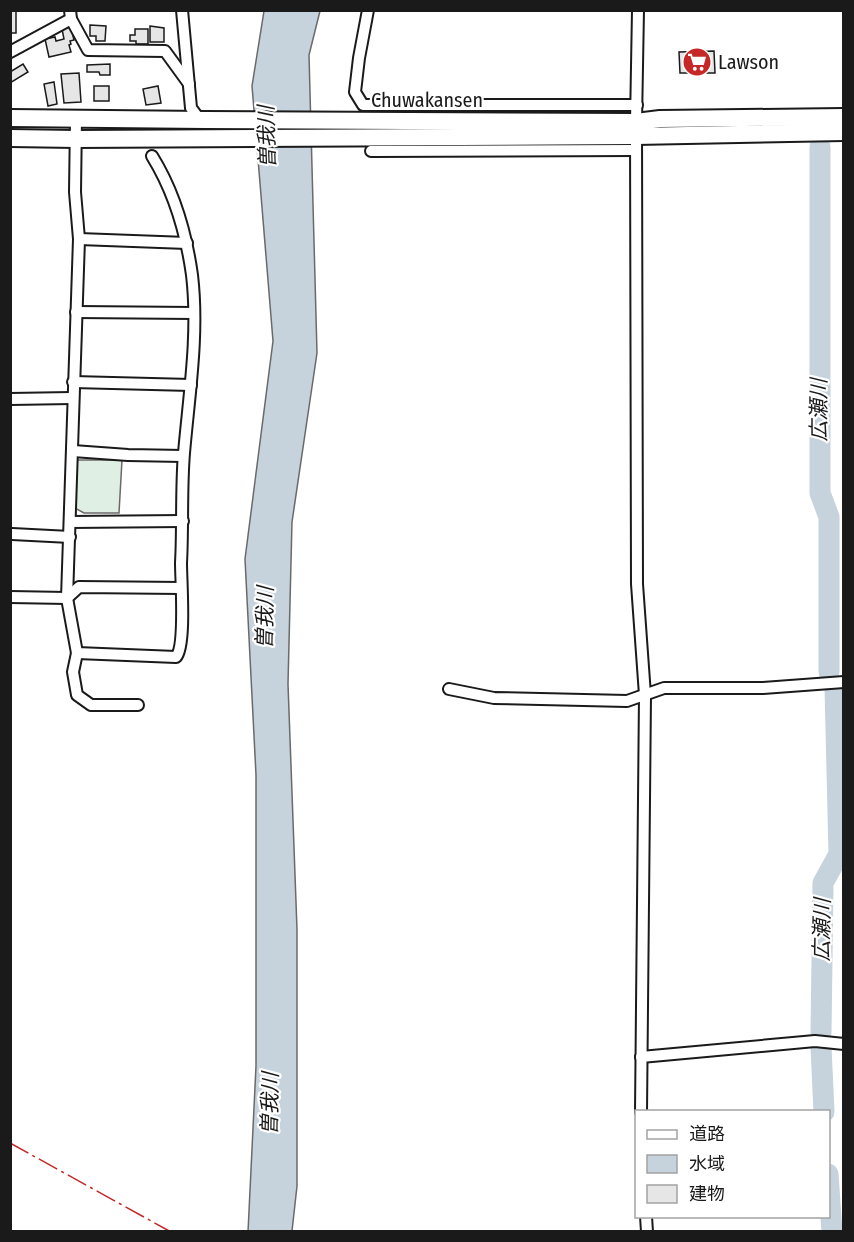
<svg xmlns="http://www.w3.org/2000/svg" width="854" height="1242" viewBox="0 0 854 1242" font-family="'Fira Sans Condensed','Noto Sans JP',sans-serif">
<rect width="100%" height="100%" fill="#fff"/>
<path fill="#e0efe3" stroke="#6a6a6a" stroke-width="1.5" d="M75 460H122L119 513H84L73 507Z"/>
<path fill="#c6d2dc" stroke="#6a6a6a" stroke-width="1.5" d="M264 11H320L309 55 317 353 292 522 288 684 297 929V1186L292 1231 248 1232 256 1066V775L245 559 273 341 252 86Z"/>
<g fill="none" stroke-linecap="round" stroke-linejoin="round">
<g stroke="#c6d2dc" stroke-width="21">
<path d="M820 147V493L829 517V672"/>
<path d="M821 1033 823 883 839 854 835 687"/>
<path d="M821 1047 824 1112"/>
<path d="M828 1174 832 1232"/>
</g>
</g>
<g fill="#e6e6e6" stroke="#1a1a1a" stroke-width="1.5">
<rect x="10" y="10" width="6" height="23"/>
<path d="M90 25 106 26 105 41H96V36H90Z"/>
<path d="M150 26 164 28V42H150Z"/>
<path d="M71 27 74 40 70 41 71 44 69 45 71 52 49 57 45 39 55 37 56 41 64 39 62 29Z"/>
<path d="M135 29H148V44H136V41H130V35H135Z"/>
<path d="M714 51 715 73H680L679 52Z"/>
<path d="M23 64 28 72 10 83V72Z"/>
<path d="M110 64V75H100L99 72H87V65Z"/>
<path d="M79 73 81 102 64 103 61 74Z"/>
<path d="M54 82 57 104 48 106 44 84Z"/>
<rect x="94" y="86" width="15" height="15"/>
<path d="M158 86 161 103 146 105 143 89Z"/>
</g>
<g fill="none" stroke-linecap="round" stroke-linejoin="round">
<g stroke="#1a1a1a" stroke-width="14">
<g id="minor">
<path d="M182 10 191 108 200 120"/>
<path d="M368 10 359 58 355 92 363 105H637"/>
<path d="M638 10 636 122 637 584 645 695 641 1112"/>
<path d="M71 19 88 50 165 51 189 84"/>
<path d="M10 52 71 19 70 10"/>
<path d="M76 119 75 192 79 239 67 598 77 653 176 657C186 646 181 581 181 563 183 527 181 489 184 453 189 395 199 334 192 275 186 232 175 193 152 156"/>
<path d="M371 151 636 150"/>
<path d="M79 239 187 243"/>
<path d="M76 312 194 313"/>
<path d="M73 382 191 385"/>
<path d="M10 399 72 398"/>
<path d="M73 451 128 455 183 456"/>
<path d="M70 522 183 521"/>
<path d="M12 534 70 537"/>
<path d="M10 597 67 598 79 587 181 588"/>
<path d="M77 653 73 672 77 695 91 705H138"/>
<path d="M449 689 494 698 627 701 664 688H763L844 682"/>
<path d="M641 1057 815 1041 844 1044"/>
<path d="M646 1216 647 1232"/>
</g>
</g>
<g stroke="#1a1a1a" stroke-width="20">
<g id="primary">
<path d="M10 118 205 120 636 122 660 119 844 117"/>
<path d="M10 138 76 139 636 136 844 132"/>
</g>
</g>
<use href="#minor" stroke="#fff" stroke-width="10"/>
<use href="#primary" stroke="#fff" stroke-width="16"/>
<path stroke="#c62828" stroke-width="1.5" stroke-dasharray="21 4.5 3 4.5" stroke-linecap="butt" d="M10 1143 171 1232"/>
</g>
<defs>
<g id="supermarket-disc" transform="scale(1.5)"><circle r="9.5" fill="#c62828" stroke="#fff"/><path d="M-6-5.5h2.5l.6 2H6L4.5 2H-2.5L-4.4-4H-6ZM-1.5 3.2a1.3 1.3 0 1 0 .1 0ZM3 3.2a1.3 1.3 0 1 0 .1 0Z" fill="#fff"/></g>
</defs>
<g fill-rule="evenodd">
<use href="#supermarket-disc" x="697" y="62"/>
</g>
<g text-anchor="middle" stroke-width="4.5" stroke-linejoin="round" paint-order="stroke">
<g font-size="20" fill="#1a1a1a" stroke="#fff" text-anchor="start">
<text x="718" y="69">Lawson</text>
</g>
<g font-size="20" fill="#1a1a1a" stroke="#fff">
<text x="427" y="107">Chuwakansen</text>
</g>
<g font-size="21" font-style="italic" fill="#1a1a1a" stroke="#fff">
<text transform="translate(267 137) rotate(-92)" y="7">曽我川</text>
<text transform="translate(819 410) rotate(-90)" y="7">広瀬川</text>
<text transform="translate(265 618) rotate(-89)" y="7">曽我川</text>
<text transform="translate(822 930) rotate(-89)" y="7">広瀬川</text>
<text transform="translate(270 1104) rotate(-89)" y="7">曽我川</text>
</g>
</g>
<rect width="854" height="1242" fill="none" stroke="#1a1a1a" stroke-width="24"/>
<rect x="635" y="1110" width="195" height="108" fill="#ffffff" stroke="#a3a3a3" stroke-width="1.5"/>
<rect x="647" y="1130" width="30" height="9" fill="#ffffff" stroke="#a3a3a3" stroke-width="1.5"/>
<text x="689" y="1140" font-size="18" fill="#1a1a1a">道路</text>
<rect x="647" y="1155" width="30" height="18" fill="#c6d2dc" stroke="#a3a3a3" stroke-width="1.5"/>
<text x="689" y="1170" font-size="18" fill="#1a1a1a">水域</text>
<rect x="647" y="1185" width="30" height="18" fill="#e6e6e6" stroke="#a3a3a3" stroke-width="1.5"/>
<text x="689" y="1200" font-size="18" fill="#1a1a1a">建物</text>
</svg>
